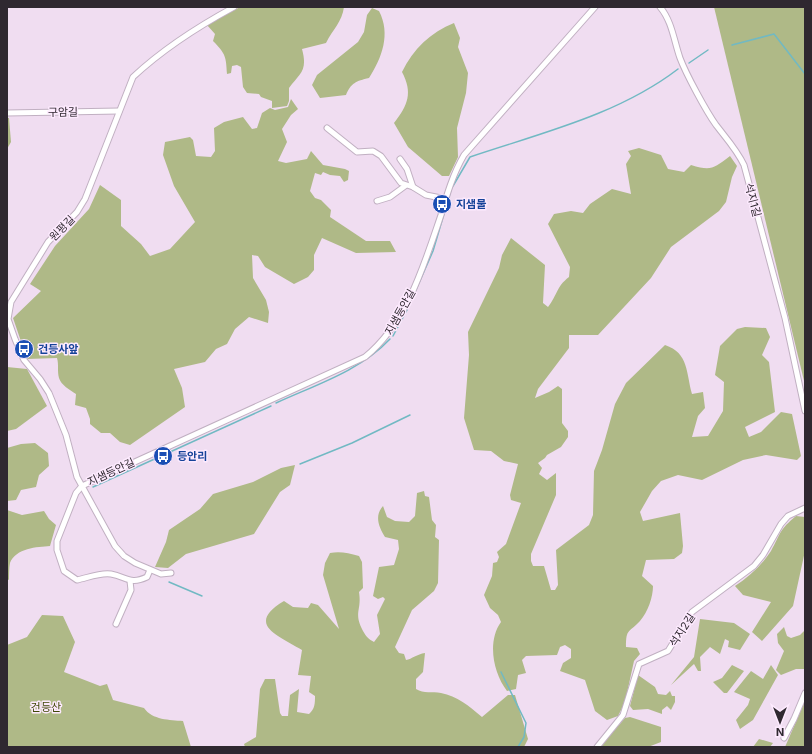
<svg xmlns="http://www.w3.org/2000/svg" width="812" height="754" viewBox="0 0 812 754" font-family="Inter,'Noto Sans KR',sans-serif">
<rect width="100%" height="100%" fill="#f0ddf1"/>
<g fill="#afb987">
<path d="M240 7H344C342 22 333 29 326 43L302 49C308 71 300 73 289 88V101L287 106 272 108V101L261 97 259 94 247 93 243 87 241 67 237 65 232 66 231 73 227 74C226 57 226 54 213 41L215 34 207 25Z"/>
<path d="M714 7H805V385Z"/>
<path d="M372 8 379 11C391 34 382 58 369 78 356 81 351 83 346 95L320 98 312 85 317 75 358 42 364 32 367 15Z"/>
<path d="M454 23 460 38 458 47 468 73 466 93 457 128 458 157 449 176H442L408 147 394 123C408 105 413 93 402 72 413 49 431 32 454 23Z"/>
<path d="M291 99 298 109 291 115 282 129 287 142 278 161 286 163 307 159 311 151 323 165 345 169 349 171 348 180 344 182 340 176 330 175 323 172 321 175 315 173 310 191 315 198 321 200 331 210 330 217 366 241H390L396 252 356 253 322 238 314 255V270L308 277 294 284 265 267 258 256 252 255 253 278 266 300 269 312 268 323 249 317 235 329 227 344 216 349 205 362 174 369 182 388 185 407 130 445 120 442 110 433H101L90 424V419L86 408 75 405 76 394C70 390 61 385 59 378 57 371 59 365 57 358L27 359 13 318 41 291 30 284 55 246 89 209 100 185 121 200V226L141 244 150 256 170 249 195 222 174 186 163 155 165 142 190 137 193 140 196 156 211 157 215 151 214 128 224 122 243 117 252 129 257 128 262 113 270 108 275 110 288 107Z"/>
<path d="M7 118H9L11 142 7 149Z"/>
<path d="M639 148 661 155 668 169 684 172 691 165C711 171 713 169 730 156L737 166 732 177 726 202 719 211 671 247 651 278 598 335H569V348L538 389 535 398 549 392 558 386 562 389V423L568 431V437L561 447 547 455 545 458 538 463 542 468 539 474 547 480 556 473V495L531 554V561L533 566H544L551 590H555L558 585 556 550 589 525 593 515 594 471 602 450 615 404 626 383 665 345C689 353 686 373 692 394L703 392 705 408 698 416 692 437 708 436 723 411 724 382 715 375 720 346 737 329 745 327 766 328 770 337 762 355 769 362 775 412 745 427 749 437 761 432 781 412 792 414 801 456 797 460 766 455 743 460 702 480 678 475 661 481 652 491 640 512 643 521 680 513 683 546 682 553 674 559 646 560 642 576 653 586C653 597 648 612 640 621 629 633 626 628 626 647L637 648 640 654 634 661 625 702 618 716 607 720 595 711 585 680 560 671 563 663 571 658V649L565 645 560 647 557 655 526 656 522 660 526 673 518 675 516 689 507 691C493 673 487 641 501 622L498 615 490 608 484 595 492 576 493 563 497 562 499 557 497 552 506 544 521 503 511 500 510 495 518 464 504 461 491 451 474 450 464 418 469 355 468 332 499 268 502 255 511 238 545 265 543 303 548 307C558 294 556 287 569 277L570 267 548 224 554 214 571 211 583 213 590 204 612 189 631 194 626 164 631 156 628 151Z"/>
<path d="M7 367 27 369 47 406 16 429 7 431Z"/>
<path d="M35 443 48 453 49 466 39 475 36 487 21 490 16 500 7 501V448L21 444Z"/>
<path d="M295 465 290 485 280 492 254 534 186 554 168 568 155 567 166 542 169 530 200 509 213 494 253 482 281 468Z"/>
<path d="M424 491 425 496 429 497 432 520 436 525 435 537 439 540 438 583 434 591 412 610 395 647 399 653 404 654 406 660C412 659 417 654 425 653L423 672 416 679V689C424 694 432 691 441 693 457 696 469 706 482 717L508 695H515L528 739 524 747H245L244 744 256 737 260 689 265 679H275L280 713 282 716H288L290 695 299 689 297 712 309 714C315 709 315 703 315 696L309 692 311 676 298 675 302 650C280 636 244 625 284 601L293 607 308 608 311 603 318 605 339 629 323 575 325 563 330 553C340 551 348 553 359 556L362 562 363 588 359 592C362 611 353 612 363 631 366 636 368 639 374 642L380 634 377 615 385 599 383 597 378 599 373 596 379 567 394 565 399 549 398 540 385 537C379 527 374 516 383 506L387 517 395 521 409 522 415 516 417 493Z"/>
<path d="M7 510 22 515 44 511 49 519 56 525 50 546C37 547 16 548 10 563 9 568 9 575 9 580L7 579Z"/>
<path d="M796 516 805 517V551L793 606 762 641 752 632 771 602 743 595 735 586C749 577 762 565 771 551 781 533 779 530 796 516Z"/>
<path d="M42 615 63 616 75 642 64 672 100 686 107 684 113 700 144 708C152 720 170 720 183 721L191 747H7V645L27 637Z"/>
<path d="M700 619 734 623 750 634 740 650 728 647 729 641 725 639 720 654 710 647 700 657 701 671H698L694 664 671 685 694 657Z"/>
<path d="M784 627 787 636 791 638 800 635 805 630V669H796L781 675 776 670 784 651 778 643 777 634Z"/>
<path d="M732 665 744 671 727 693H724L713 682 722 678Z"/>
<path d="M771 665 778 675 753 720 740 729 736 720 748 705 750 699 734 692 751 671 763 679Z"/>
<path d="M638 675 655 687 658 694 666 695 670 691 672 696H675V702L671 710 667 706 662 710V714L648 709 633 710 630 706Z"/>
<path d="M805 701V747H785Z"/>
<path d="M630 717 661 727V742L648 747H600L625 718Z"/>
<path d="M759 739 773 743 770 747H753Z"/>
</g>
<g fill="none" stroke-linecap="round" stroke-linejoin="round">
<g stroke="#71b9c3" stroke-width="1.5">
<path d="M732 45 774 34 805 74"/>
<path d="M689 63 708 50"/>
<path d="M453 186 470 157C541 133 618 115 678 69"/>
<path d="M393 336 407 310 433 251 451 190"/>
<path d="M276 403C315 385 360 371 390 339"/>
<path d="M300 464 352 443 410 415"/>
<path d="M93 487 271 406"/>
<path d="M169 582 202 596"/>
<path d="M501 672 526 723 524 737 518 747"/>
</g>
<g stroke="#c1b0c2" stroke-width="7">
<g id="minor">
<path d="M660 7C672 21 674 41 680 58 686 74 706 111 716 125 726 138 737 150 744 165L785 318 805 411"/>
<path d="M7 113 119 111"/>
<path d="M327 128 357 152 373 151 381 156 401 183 413 187 426 195 446 199"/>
<path d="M400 159 407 169 413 187"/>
<path d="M377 201 390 197 405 186"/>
<path d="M150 570 147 577C130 585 127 577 111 574 101 572 87 578 77 580L64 571 57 550V541L76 493 82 486 365 357C407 323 424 265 441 215 447 194 453 174 464 155L595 7"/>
<path d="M171 573 161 574 135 563 124 556 115 546 77 477 66 435 49 393 40 379 24 360 15 339 8 319 11 302 48 242 77 212 85 199 133 77C163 49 199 26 234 7"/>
<path d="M116 624 131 590 130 581"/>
<path d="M784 738 794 719 805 693"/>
<path d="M597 747 623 715 639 664 668 651 692 612 754 566 763 555 781 524 788 516 805 508"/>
</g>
</g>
<use href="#minor" stroke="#fff" stroke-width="5"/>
</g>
<defs>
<g id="bus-disc" transform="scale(1)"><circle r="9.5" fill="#1a4fb4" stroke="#fdeafe"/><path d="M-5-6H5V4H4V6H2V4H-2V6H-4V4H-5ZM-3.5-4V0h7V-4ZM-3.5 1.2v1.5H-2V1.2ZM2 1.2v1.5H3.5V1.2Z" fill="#fff"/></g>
</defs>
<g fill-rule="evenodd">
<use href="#bus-disc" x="442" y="204"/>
<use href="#bus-disc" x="24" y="349"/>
<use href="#bus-disc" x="163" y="456"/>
</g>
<g text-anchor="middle" stroke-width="3" stroke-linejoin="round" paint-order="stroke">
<g font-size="11" fill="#2f2830" stroke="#fdeafe">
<text transform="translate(63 112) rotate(-1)" y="4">구암길</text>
<text transform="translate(753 200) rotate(75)" y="4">석지1길</text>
<text transform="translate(62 228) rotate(-46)" y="4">원평길</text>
<text transform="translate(400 312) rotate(-61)" y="4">지샘등안길</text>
<text transform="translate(111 472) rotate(-25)" y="4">지샘등안길</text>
<text transform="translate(682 630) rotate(-57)" y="4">석지2길</text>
</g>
<g font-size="11" font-weight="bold" fill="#164399" stroke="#fdeafe" text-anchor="start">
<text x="456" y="208">지샘물</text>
<text x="38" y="353">건등사앞</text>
<text x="177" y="460">등안리</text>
</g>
<g font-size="11" fill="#404807" stroke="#fdeafe">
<text x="46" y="711">건등산</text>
</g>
</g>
<rect width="812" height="754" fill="none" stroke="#2f2830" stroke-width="16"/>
<g transform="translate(780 722) rotate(180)" stroke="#fdeafe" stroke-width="3" paint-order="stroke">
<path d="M0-3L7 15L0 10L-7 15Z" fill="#2f2830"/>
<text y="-6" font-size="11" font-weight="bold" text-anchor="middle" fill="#2f2830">N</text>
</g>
</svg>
